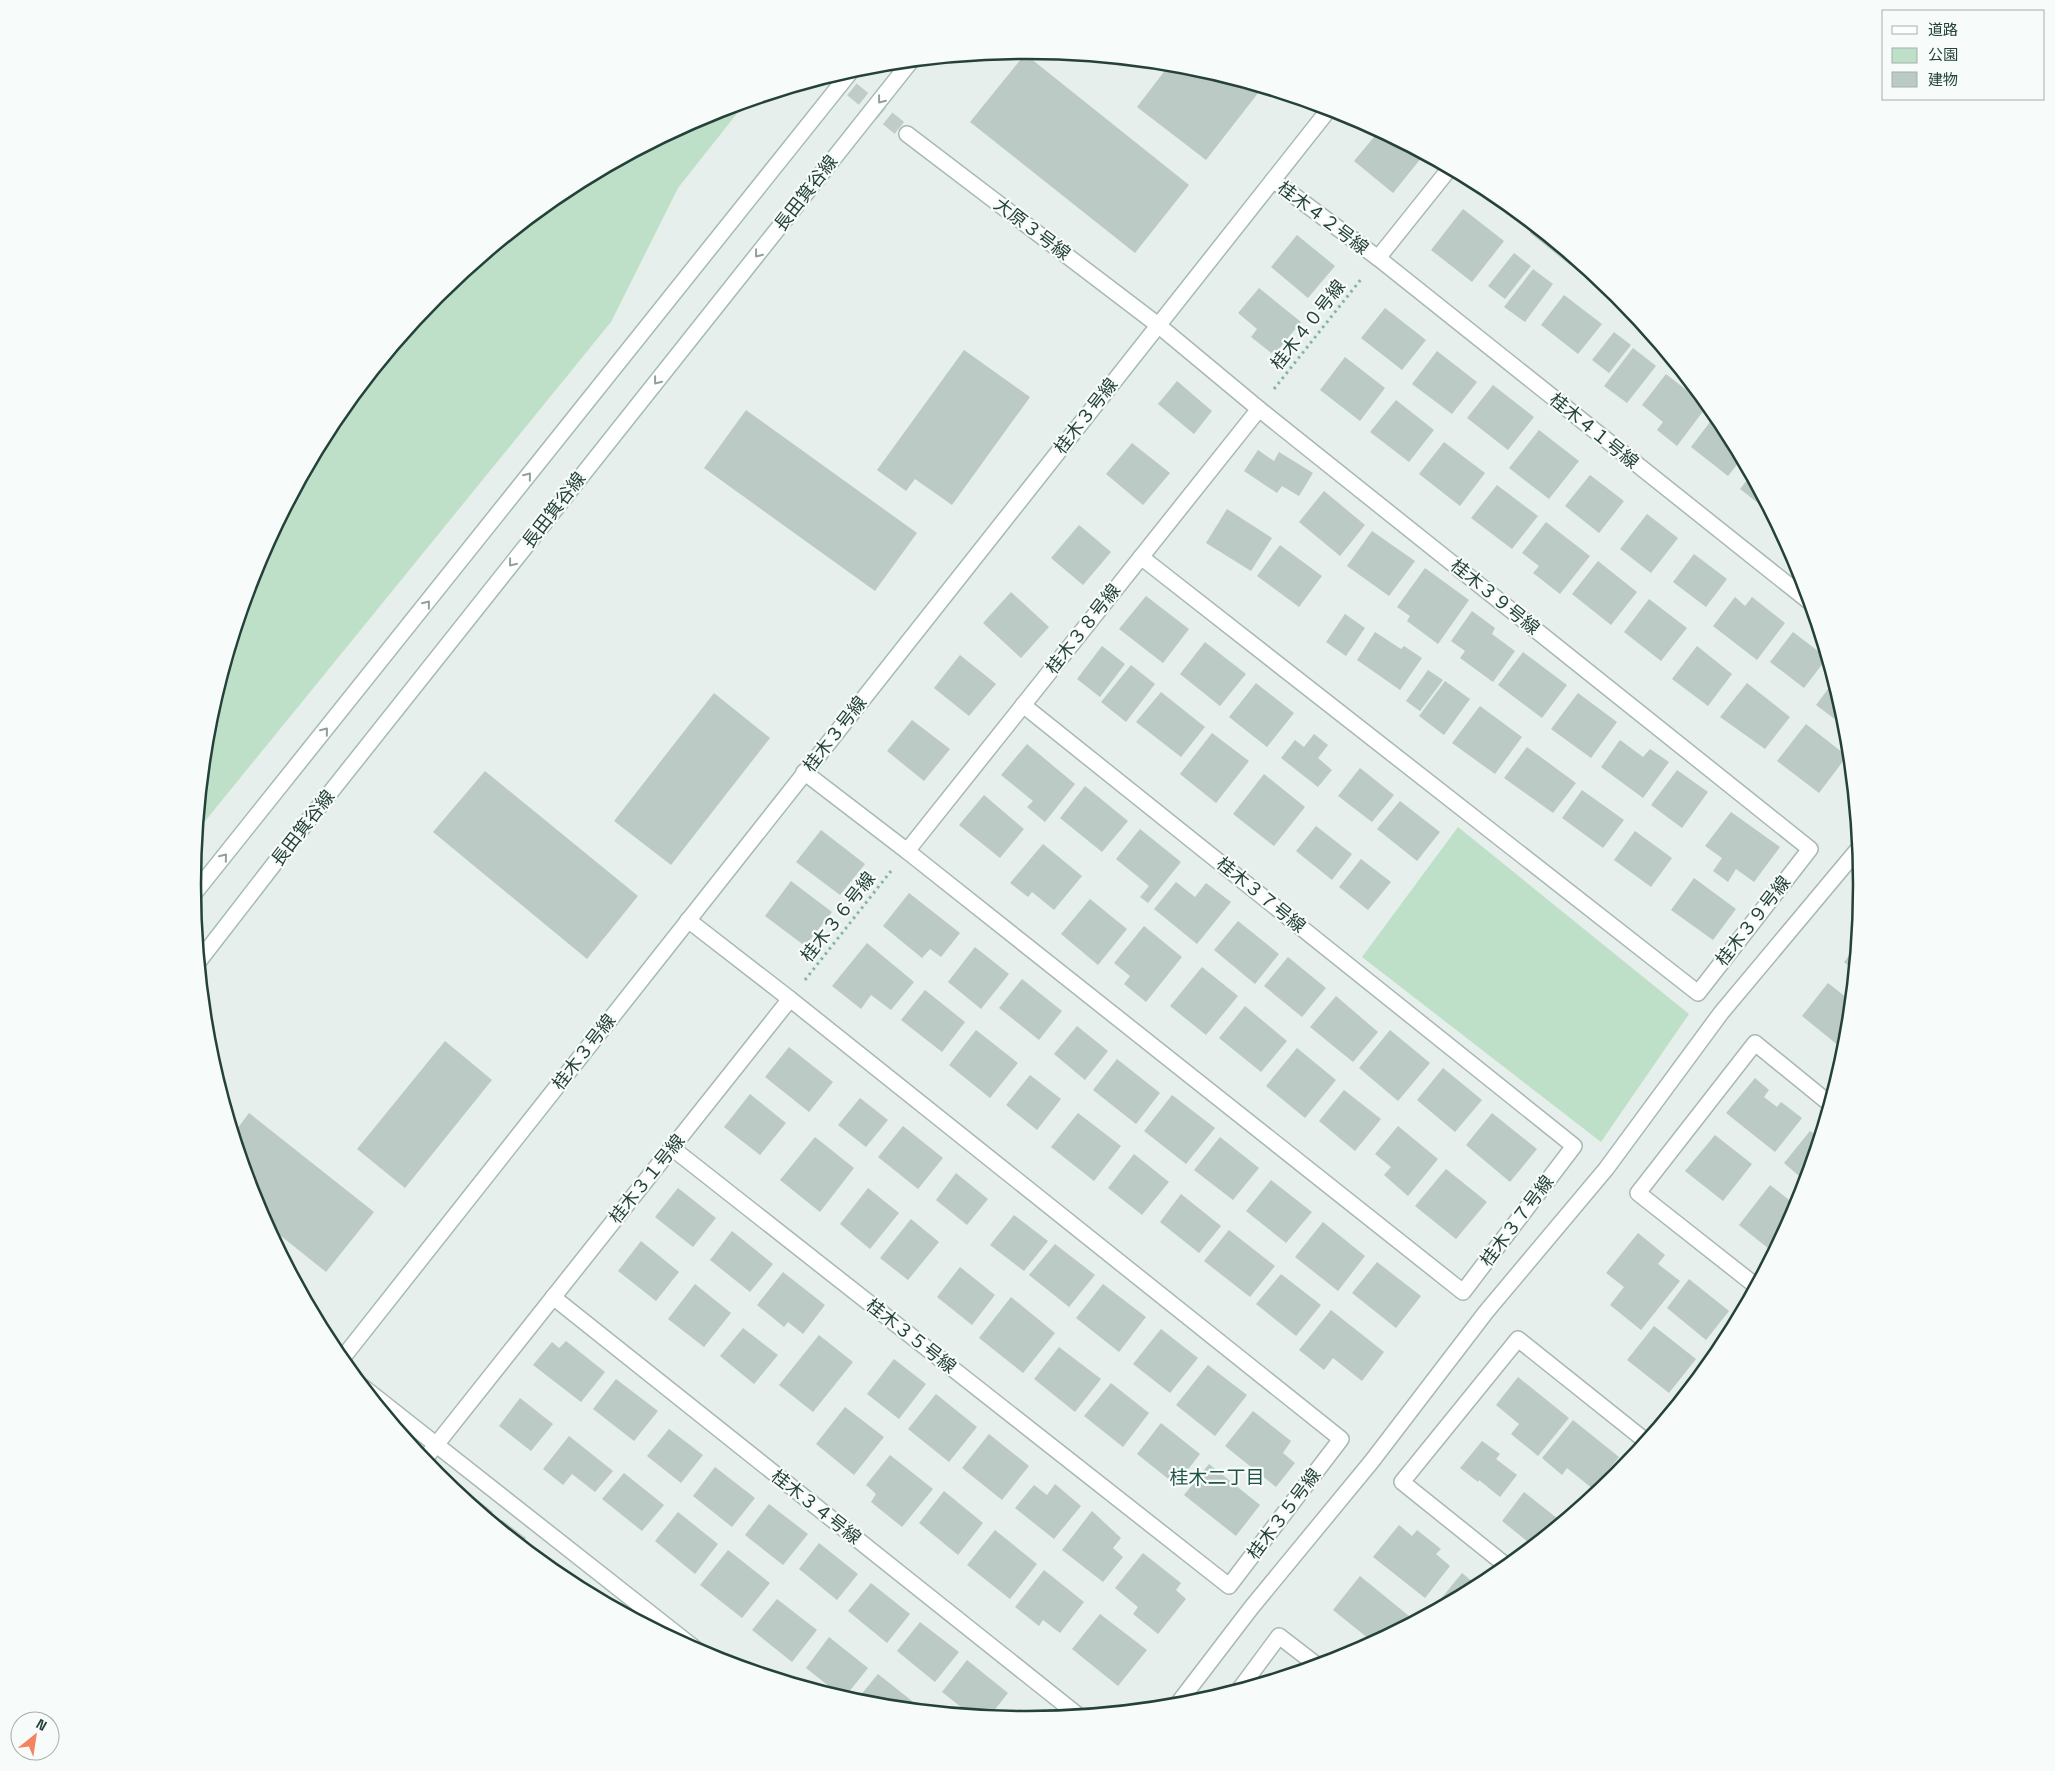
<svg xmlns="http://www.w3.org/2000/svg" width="2055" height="1771" viewBox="0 0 2055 1771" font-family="'Space Grotesk','Noto Sans JP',sans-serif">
<rect width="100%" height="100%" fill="#e6efeb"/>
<g fill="#bfe0c8">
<path d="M746 102 678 188 611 322 197 831 208 722 256 566 333 421 437 295 564 191 708 113Z"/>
<path d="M1458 827 1689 1014 1601 1142 1362 957Z"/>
</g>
<g fill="#bbcac4">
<path d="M1025 54 1189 185 1135 253 970 122Z"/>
<path d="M1170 64 1191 66 1262 88 1206 160 1137 107Z"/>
<path d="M1379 131 1412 148 1422 157 1393 193 1354 161Z"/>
<path d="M1478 184 1492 191 1513 208 1508 215 1474 189Z"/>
<path d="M1463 209 1504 241 1472 282 1431 250Z"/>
<path d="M1535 226 1575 259 1570 265 1530 233Z"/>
<path d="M1297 235 1335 266 1308 298 1271 267Z"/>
<path d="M1514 253 1531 266 1505 299 1488 286Z"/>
<path d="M1584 266 1618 295 1623 300 1582 269Z"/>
<path d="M1533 269 1553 284 1525 322 1504 307Z"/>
<path d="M1259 288 1301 322 1274 355 1251 337 1257 329 1238 313Z"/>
<path d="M1564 295 1602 324 1578 354 1541 325Z"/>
<path d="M1385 308 1426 340 1402 370 1361 338Z"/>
<path d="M1614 332 1631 345 1609 373 1592 360Z"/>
<path d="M1633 348 1656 366 1627 403 1604 386Z"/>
<path d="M964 350 1030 397 952 505 915 479 906 491 877 470Z"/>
<path d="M1437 351 1477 382 1452 414 1412 384Z"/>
<path d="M1345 357 1385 388 1360 421 1320 390Z"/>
<path d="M1666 374 1707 406 1677 446 1657 430 1663 422 1642 405Z"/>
<path d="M1177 381 1212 411 1194 434 1158 404Z"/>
<path d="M1493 385 1534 417 1508 450 1467 418Z"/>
<path d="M1396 400 1434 430 1409 462 1370 432Z"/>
<path d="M746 410 917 533 875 591 704 468Z"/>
<path d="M1713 418 1726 428 1742 458 1728 476 1691 447Z"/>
<path d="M1539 430 1579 461 1549 499 1509 468Z"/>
<path d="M1444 442 1485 473 1460 506 1419 474Z"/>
<path d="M1132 443 1170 473 1143 505 1106 474Z"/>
<path d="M1258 450 1274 461 1279 452 1313 473 1299 496 1282 486 1277 493 1244 471Z"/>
<path d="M1590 475 1624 501 1599 533 1565 506Z"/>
<path d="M1751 475 1771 513 1740 489Z"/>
<path d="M1497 485 1538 516 1512 549 1471 518Z"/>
<path d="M1324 491 1365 525 1340 556 1299 522Z"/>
<path d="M1227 509 1272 538 1251 571 1206 543Z"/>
<path d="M1647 514 1678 538 1651 573 1620 549Z"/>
<path d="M1546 522 1590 556 1560 594 1533 573 1539 566 1522 553Z"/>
<path d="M1079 525 1111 552 1083 585 1051 558Z"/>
<path d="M1372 531 1415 561 1389 596 1347 566Z"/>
<path d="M1280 545 1322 576 1299 607 1257 576Z"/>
<path d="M1694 554 1727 579 1706 607 1673 582Z"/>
<path d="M1598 561 1637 592 1611 625 1572 594Z"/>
<path d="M1425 568 1469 600 1438 644 1407 621 1410 616 1397 607Z"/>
<path d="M1011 592 1049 627 1021 658 983 623Z"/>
<path d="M1146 596 1189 629 1163 663 1119 629Z"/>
<path d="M1735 597 1745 606 1752 597 1785 623 1757 660 1713 626Z"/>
<path d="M1649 599 1687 628 1661 661 1624 632Z"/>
<path d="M1472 611 1495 628 1492 634 1515 651 1493 682 1460 658 1465 651 1451 641Z"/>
<path d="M1345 614 1365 628 1346 656 1326 642Z"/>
<path d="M1375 632 1401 649 1404 646 1422 658 1400 690 1357 660Z"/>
<path d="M1793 632 1827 658 1804 688 1770 662Z"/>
<path d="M1205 642 1246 674 1220 706 1180 674Z"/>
<path d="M1102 646 1125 664 1100 697 1077 679Z"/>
<path d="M1697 646 1732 674 1708 706 1672 679Z"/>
<path d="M1523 652 1567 685 1542 718 1498 685Z"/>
<path d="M960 655 996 684 969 716 934 688Z"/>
<path d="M1131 665 1155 684 1126 722 1101 702Z"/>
<path d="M1428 670 1443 680 1420 711 1406 701Z"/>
<path d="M1445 681 1470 699 1444 735 1419 716Z"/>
<path d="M1834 681 1847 723 1848 729 1816 705Z"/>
<path d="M1256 683 1294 713 1267 747 1229 717Z"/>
<path d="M1747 683 1790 717 1765 749 1720 717Z"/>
<path d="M1161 692 1205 727 1181 757 1136 722Z"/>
<path d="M714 693 770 738 671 865 614 821Z"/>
<path d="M1578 693 1617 722 1591 758 1551 729Z"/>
<path d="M1480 706 1522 737 1495 774 1452 743Z"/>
<path d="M912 720 950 749 924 781 887 751Z"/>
<path d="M1806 724 1847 756 1819 793 1777 761Z"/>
<path d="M1212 733 1249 761 1216 803 1180 774Z"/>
<path d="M1314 734 1328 745 1318 758 1332 770 1318 787 1281 758 1295 740 1304 747Z"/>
<path d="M1620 740 1643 757 1650 749 1669 762 1643 798 1601 767Z"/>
<path d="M1027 744 1075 784 1045 822 1027 807 1033 801 1001 775Z"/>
<path d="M1527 747 1576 783 1553 813 1504 778Z"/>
<path d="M1360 768 1394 795 1372 822 1338 796Z"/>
<path d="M1677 770 1708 792 1682 828 1651 805Z"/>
<path d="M485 771 638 896 587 959 433 832Z"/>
<path d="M1264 774 1305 807 1274 846 1233 814Z"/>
<path d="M1085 786 1128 821 1102 852 1060 818Z"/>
<path d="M1582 790 1624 820 1603 848 1562 818Z"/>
<path d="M984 795 1024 829 1000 858 959 825Z"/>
<path d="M1400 801 1440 832 1417 861 1377 829Z"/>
<path d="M1731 812 1780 847 1754 882 1736 869 1728 882 1713 871 1722 858 1705 846Z"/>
<path d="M1316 826 1352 854 1332 880 1296 851Z"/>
<path d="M1140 829 1181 862 1148 903 1140 897 1149 886 1116 859Z"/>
<path d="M821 830 865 864 840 895 796 862Z"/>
<path d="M1635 831 1672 858 1651 887 1614 860Z"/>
<path d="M1043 844 1082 876 1054 910 1032 892 1028 897 1010 883Z"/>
<path d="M1361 859 1391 882 1368 910 1339 887Z"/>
<path d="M1694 878 1736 909 1713 940 1671 910Z"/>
<path d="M791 881 832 912 805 946 765 916Z"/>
<path d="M1176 882 1195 897 1206 883 1231 902 1197 944 1154 909Z"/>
<path d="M909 893 960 933 941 957 930 949 922 958 883 926Z"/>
<path d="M1090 899 1127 929 1098 965 1061 934Z"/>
<path d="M1238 921 1279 954 1255 984 1214 950Z"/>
<path d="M1144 926 1182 957 1146 1002 1124 984 1130 976 1114 963Z"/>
<path d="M867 943 914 982 891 1010 871 995 861 1009 832 986Z"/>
<path d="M1857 946 1856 959 1855 971 1844 962Z"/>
<path d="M975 947 1009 974 981 1009 948 982Z"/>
<path d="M1288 957 1326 988 1302 1017 1264 986Z"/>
<path d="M1202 967 1238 996 1206 1035 1170 1006Z"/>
<path d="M1022 979 1062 1011 1039 1040 999 1008Z"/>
<path d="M1828 983 1852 1002 1848 1034 1839 1046 1802 1016Z"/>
<path d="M925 990 965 1022 942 1052 901 1020Z"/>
<path d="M1336 996 1378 1032 1353 1062 1310 1027Z"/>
<path d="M1245 1006 1287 1041 1261 1072 1219 1038Z"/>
<path d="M1077 1026 1108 1051 1085 1080 1054 1054Z"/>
<path d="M976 1030 1018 1063 990 1098 949 1065Z"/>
<path d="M1390 1030 1430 1063 1398 1101 1359 1068Z"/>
<path d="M445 1041 492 1080 405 1188 357 1149Z"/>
<path d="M789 1047 833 1082 809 1112 765 1077Z"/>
<path d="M1297 1048 1336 1080 1305 1118 1266 1086Z"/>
<path d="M1117 1059 1160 1093 1136 1124 1093 1090Z"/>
<path d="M1443 1068 1482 1100 1455 1132 1417 1100Z"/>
<path d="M1030 1075 1061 1099 1037 1130 1006 1105Z"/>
<path d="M1755 1078 1769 1090 1764 1097 1777 1107 1781 1102 1802 1118 1775 1152 1726 1113Z"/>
<path d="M1344 1090 1381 1119 1355 1151 1319 1121Z"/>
<path d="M750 1094 786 1123 760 1155 724 1127Z"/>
<path d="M1172 1095 1215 1128 1186 1164 1144 1131Z"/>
<path d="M860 1098 888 1120 866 1147 838 1125Z"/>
<path d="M249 1113 374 1212 326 1272 266 1224 255 1205 234 1133Z"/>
<path d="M1078 1113 1121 1146 1094 1181 1051 1147Z"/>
<path d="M1492 1113 1537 1149 1510 1182 1466 1145Z"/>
<path d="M903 1126 943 1158 918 1189 878 1157Z"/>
<path d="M1398 1126 1438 1159 1408 1196 1384 1175 1391 1167 1375 1154Z"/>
<path d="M1810 1131 1820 1138 1806 1182 1784 1163Z"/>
<path d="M1715 1135 1752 1164 1723 1201 1685 1171Z"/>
<path d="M815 1137 854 1168 820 1212 780 1180Z"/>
<path d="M1220 1137 1259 1168 1233 1200 1194 1170Z"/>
<path d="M1134 1154 1169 1182 1142 1215 1108 1188Z"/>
<path d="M1446 1169 1487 1202 1456 1239 1415 1206Z"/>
<path d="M956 1173 988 1199 967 1225 936 1200Z"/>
<path d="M1271 1180 1312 1212 1286 1243 1246 1211Z"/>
<path d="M1770 1185 1798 1207 1774 1253 1739 1225Z"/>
<path d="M678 1188 716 1218 693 1247 655 1217Z"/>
<path d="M868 1188 899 1213 870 1249 840 1224Z"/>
<path d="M1181 1194 1221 1226 1199 1253 1160 1222Z"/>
<path d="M1014 1215 1048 1241 1024 1271 990 1245Z"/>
<path d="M911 1219 939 1242 908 1280 880 1258Z"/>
<path d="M1323 1222 1365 1256 1338 1291 1295 1257Z"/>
<path d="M1229 1230 1275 1266 1250 1297 1204 1261Z"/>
<path d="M732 1231 773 1264 750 1292 710 1260Z"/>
<path d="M1638 1233 1665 1255 1658 1264 1680 1281 1641 1330 1610 1305 1624 1287 1606 1273Z"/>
<path d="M641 1241 679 1272 656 1301 618 1271Z"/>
<path d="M1055 1244 1095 1275 1069 1307 1029 1275Z"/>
<path d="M1377 1262 1421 1296 1396 1328 1352 1293Z"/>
<path d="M960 1267 995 1295 972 1325 937 1297Z"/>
<path d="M783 1272 825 1305 803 1334 788 1322 784 1327 757 1305Z"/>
<path d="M1281 1274 1321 1305 1296 1336 1256 1304Z"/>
<path d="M1689 1279 1729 1311 1706 1340 1667 1308Z"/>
<path d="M695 1284 731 1313 704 1347 668 1319Z"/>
<path d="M1103 1284 1146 1317 1119 1352 1076 1318Z"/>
<path d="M1011 1297 1055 1333 1023 1373 979 1338Z"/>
<path d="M1331 1310 1384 1352 1362 1381 1333 1358 1324 1370 1299 1350Z"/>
<path d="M1654 1326 1696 1359 1669 1393 1627 1360Z"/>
<path d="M743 1328 778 1355 754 1384 720 1356Z"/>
<path d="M1161 1329 1198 1358 1170 1393 1133 1364Z"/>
<path d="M1731 1332 1720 1352 1717 1349Z"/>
<path d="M819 1335 853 1362 813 1412 779 1385Z"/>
<path d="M566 1341 605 1372 581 1402 533 1365 552 1342 559 1348Z"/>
<path d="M1059 1347 1101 1379 1075 1412 1034 1379Z"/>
<path d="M894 1359 926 1384 899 1419 867 1394Z"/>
<path d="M1208 1365 1247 1395 1215 1436 1176 1405Z"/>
<path d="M1703 1365 1707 1368 1677 1405 1674 1402Z"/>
<path d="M1518 1377 1569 1418 1538 1456 1511 1434 1519 1424 1496 1405Z"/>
<path d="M616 1379 658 1411 634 1441 593 1409Z"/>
<path d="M1111 1383 1149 1413 1123 1447 1084 1416Z"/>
<path d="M936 1394 977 1427 949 1462 908 1429Z"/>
<path d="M520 1398 553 1424 531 1451 499 1426Z"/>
<path d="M845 1407 884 1437 854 1475 816 1444Z"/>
<path d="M1253 1411 1291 1441 1283 1453 1295 1463 1276 1487 1225 1446Z"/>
<path d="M1573 1420 1619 1457 1593 1489 1567 1468 1562 1475 1542 1458Z"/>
<path d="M1161 1423 1200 1454 1176 1485 1137 1454Z"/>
<path d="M669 1429 703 1455 681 1483 647 1456Z"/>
<path d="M989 1434 1029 1466 1002 1500 962 1468Z"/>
<path d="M569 1436 613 1471 595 1492 572 1474 563 1485 543 1469Z"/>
<path d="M1482 1441 1500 1454 1496 1459 1517 1475 1500 1497 1479 1480 1478 1482 1460 1468Z"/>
<path d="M890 1455 933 1489 902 1527 871 1502 876 1494 866 1485Z"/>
<path d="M1209 1464 1260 1505 1236 1536 1184 1495Z"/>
<path d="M715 1467 755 1498 732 1527 693 1496Z"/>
<path d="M624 1473 664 1505 642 1531 602 1499Z"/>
<path d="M451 1479 493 1512 488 1518 447 1484Z"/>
<path d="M1055 1484 1081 1506 1054 1539 1015 1508 1034 1485 1047 1495Z"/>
<path d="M944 1491 983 1523 958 1555 919 1523Z"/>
<path d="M1524 1492 1562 1522 1533 1546 1502 1521Z"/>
<path d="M769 1504 808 1534 783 1565 745 1535Z"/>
<path d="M1092 1511 1121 1538 1113 1548 1123 1557 1103 1582 1062 1550Z"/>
<path d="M678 1512 718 1544 695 1574 655 1541Z"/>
<path d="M502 1520 526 1538 520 1545 497 1526Z"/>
<path d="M1399 1525 1412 1536 1417 1530 1441 1549 1436 1554 1450 1566 1425 1598 1373 1557Z"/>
<path d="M995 1530 1037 1564 1010 1599 967 1565Z"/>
<path d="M819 1543 858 1574 837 1600 799 1569Z"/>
<path d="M728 1550 770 1583 742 1618 700 1585Z"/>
<path d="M1143 1553 1181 1583 1176 1590 1186 1599 1158 1634 1133 1614 1138 1607 1115 1588Z"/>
<path d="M554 1565 591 1594V1595L563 1580 551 1570Z"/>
<path d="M1044 1570 1084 1602 1060 1633 1043 1620 1039 1626 1015 1607Z"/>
<path d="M1462 1573 1479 1587 1439 1609 1435 1606Z"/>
<path d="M1360 1576 1409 1616 1397 1631 1374 1643 1333 1610Z"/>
<path d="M871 1583 910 1614 887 1643 848 1611Z"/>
<path d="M777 1599 817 1630 792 1662 752 1630Z"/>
<path d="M1100 1614 1147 1650 1118 1686 1072 1649Z"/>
<path d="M920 1622 959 1652 935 1682 897 1651Z"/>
<path d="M829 1637 868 1668 844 1698 806 1668Z"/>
<path d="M967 1660 1008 1693 989 1717 971 1715 942 1692Z"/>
<path d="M878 1674 917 1705 914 1710 864 1705 855 1702Z"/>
<path d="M1020 1709 1035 1720 1012 1719Z"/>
</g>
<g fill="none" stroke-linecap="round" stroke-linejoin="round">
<path stroke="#bfccc8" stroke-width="15" stroke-dasharray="15 8" stroke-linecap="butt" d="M834 75 907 134"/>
<g stroke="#a8b8b2" stroke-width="18">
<g id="street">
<path d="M1273 180 1378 258 1450 168"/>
<path d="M1378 258 1811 603"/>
<path d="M1141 557 1698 993 1810 849 1259 409"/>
<path d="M804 772 907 851 1259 409 1158 325 907 134"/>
<path d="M907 851 1463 1292 1574 1146 1023 705"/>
<path d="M672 1148 1229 1586 1341 1439 790 999"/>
<path d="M1756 1286 1638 1193 1755 1043 1830 1104"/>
<path d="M553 1297 1079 1716"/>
<path d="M363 1387 702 1654"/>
<path d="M424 1460 790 999 688 920"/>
<path d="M1508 1567 1402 1482 1518 1339 1647 1442"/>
<path d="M1239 1690 1279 1636 1318 1666"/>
<path d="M1176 1706 1251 1608 1372 1461 1486 1312 1606 1169 1721 1013 1859 848"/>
</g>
</g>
<g stroke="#a4bbb3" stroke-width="18">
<g id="secondary">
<path d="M193 895 852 70"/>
<path d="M199 961 295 837 911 61"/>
<path d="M341 1360 1330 108"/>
</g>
</g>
<g stroke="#86b3a5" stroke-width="3" stroke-dasharray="2.5 4" stroke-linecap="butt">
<path d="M1274 389 1362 278"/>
<path d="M805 980 891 871"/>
</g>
<use href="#street" stroke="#fff" stroke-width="15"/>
<use href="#secondary" stroke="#fff" stroke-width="15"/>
</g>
<defs><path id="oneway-chevron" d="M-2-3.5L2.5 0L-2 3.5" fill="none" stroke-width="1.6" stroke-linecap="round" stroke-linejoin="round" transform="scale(1.25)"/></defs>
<g stroke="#92a09c">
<use href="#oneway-chevron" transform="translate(881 100) rotate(128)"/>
<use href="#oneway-chevron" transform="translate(758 254) rotate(128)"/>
<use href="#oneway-chevron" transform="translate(657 381) rotate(128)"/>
<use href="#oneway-chevron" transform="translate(528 476) rotate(-51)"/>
<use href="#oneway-chevron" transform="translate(512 563) rotate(128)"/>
<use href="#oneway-chevron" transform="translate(427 604) rotate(-51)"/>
<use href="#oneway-chevron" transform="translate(325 731) rotate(-51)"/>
<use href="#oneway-chevron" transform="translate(224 857) rotate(-51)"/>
</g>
<g text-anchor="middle" stroke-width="4.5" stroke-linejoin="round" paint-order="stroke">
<g font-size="18" fill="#24423a" stroke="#f7fbf9">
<text transform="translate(806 193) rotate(-52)" y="6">長田箕谷線</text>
<text transform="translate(1323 218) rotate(37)" y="6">桂木４２号線</text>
<text transform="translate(1032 229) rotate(37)" y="6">大原３号線</text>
<text transform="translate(1308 325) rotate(-52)" y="6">桂木４０号線</text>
<text transform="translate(1086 416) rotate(-52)" y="6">桂木３号線</text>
<text transform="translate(1594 431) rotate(39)" y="6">桂木４１号線</text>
<text transform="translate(554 510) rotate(-52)" y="6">長田箕谷線</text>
<text transform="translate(1495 597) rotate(39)" y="6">桂木３９号線</text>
<text transform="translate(1083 629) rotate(-52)" y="6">桂木３８号線</text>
<text transform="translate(835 734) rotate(-52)" y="6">桂木３号線</text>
<text transform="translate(303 828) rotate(-52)" y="6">長田箕谷線</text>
<text transform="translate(1261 895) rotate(39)" y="6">桂木３７号線</text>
<text transform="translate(838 917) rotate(-52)" y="6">桂木３６号線</text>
<text transform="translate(1753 921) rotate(-52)" y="6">桂木３９号線</text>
<text transform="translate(584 1052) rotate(-52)" y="6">桂木３号線</text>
<text transform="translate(647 1179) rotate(-51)" y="6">桂木３１号線</text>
<text transform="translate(1517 1221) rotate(-53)" y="6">桂木３７号線</text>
<text transform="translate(911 1336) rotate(38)" y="6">桂木３５号線</text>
<text transform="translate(816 1507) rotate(38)" y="6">桂木３４号線</text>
<text transform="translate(1284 1514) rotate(-53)" y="6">桂木３５号線</text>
</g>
<g font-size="19" fill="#1f5548" stroke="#f7fbf9">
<text x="1217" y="1484">桂木二丁目</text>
</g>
</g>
<path d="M0 0H2055V1771H0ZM201 885a826 826 0 1 1 1652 0a826 826 0 1 1-1652 0Z" fill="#f7fbf9" fill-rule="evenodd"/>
<path fill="none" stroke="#24423a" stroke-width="2.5" d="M201 885a826 826 0 1 1 1652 0a826 826 0 1 1-1652 0Z"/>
<rect x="1882" y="10" width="162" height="90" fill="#f7fbf9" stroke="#a3b1ad"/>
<rect x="1892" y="26" width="25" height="8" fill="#ffffff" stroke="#a3b1ad"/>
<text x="1928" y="35" font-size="15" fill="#24423a">道路</text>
<rect x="1892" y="48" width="25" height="15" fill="#bfe0c8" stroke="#a3b1ad"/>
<text x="1928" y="60" font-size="15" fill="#24423a">公園</text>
<rect x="1892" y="72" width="25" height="15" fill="#bbcac4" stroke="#a3b1ad"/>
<text x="1928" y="85" font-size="15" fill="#24423a">建物</text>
<g transform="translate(35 1736) rotate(30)"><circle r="24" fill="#f7fbf9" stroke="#a3b1ad"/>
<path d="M0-4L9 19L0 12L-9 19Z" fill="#f4845f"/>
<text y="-8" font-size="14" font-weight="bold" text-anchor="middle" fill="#24423a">N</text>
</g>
</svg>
